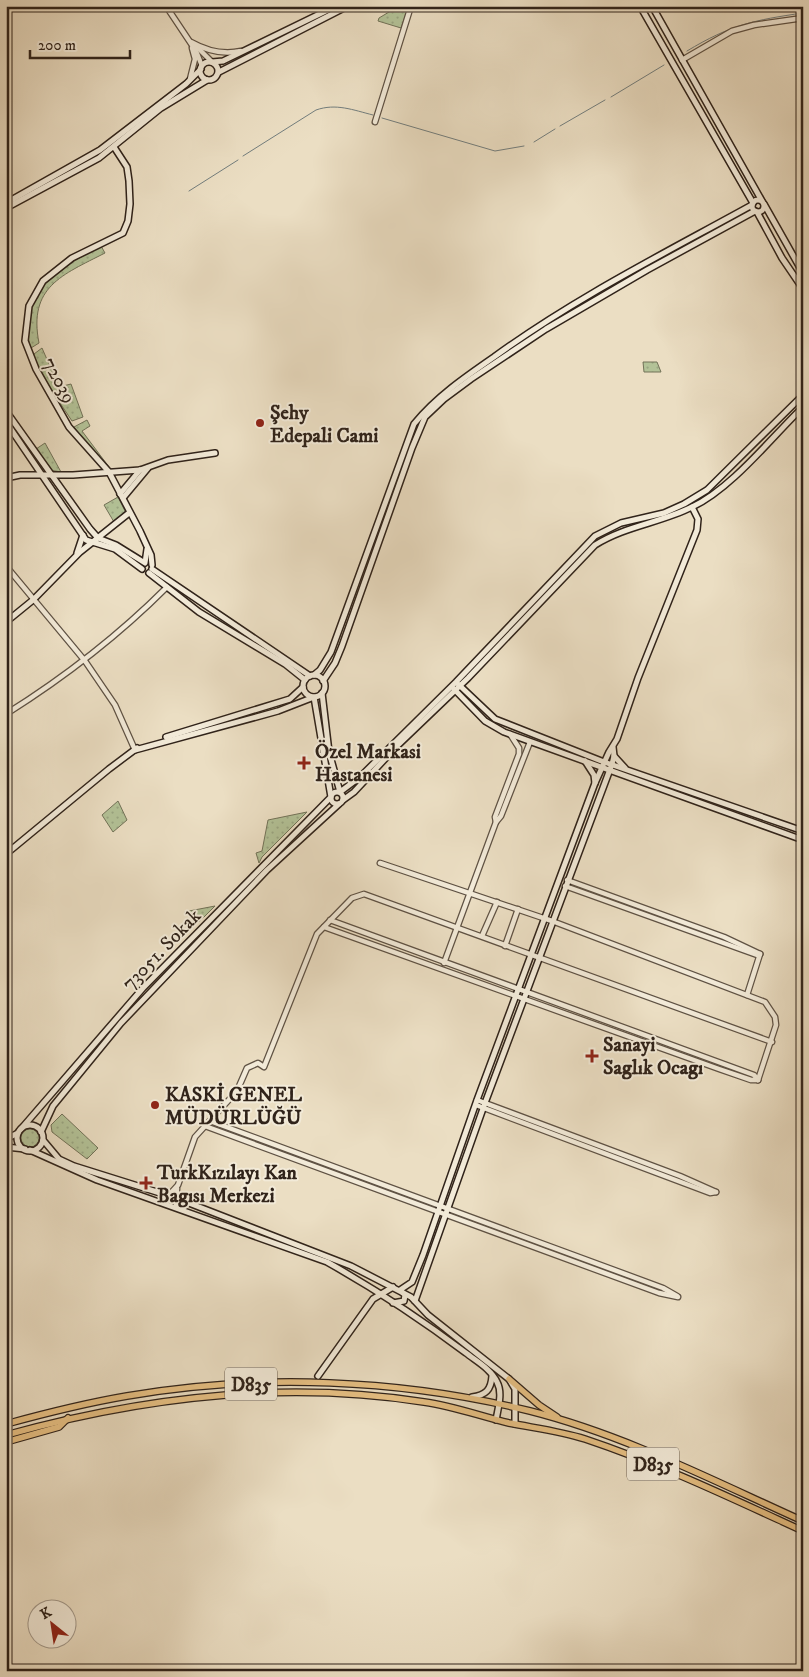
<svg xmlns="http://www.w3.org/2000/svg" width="809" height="1677" viewBox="0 0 809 1677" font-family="'IM FELL DW Pica',serif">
<defs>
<pattern id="grass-dots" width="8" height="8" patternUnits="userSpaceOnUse" patternTransform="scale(1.25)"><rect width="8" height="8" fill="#b3c297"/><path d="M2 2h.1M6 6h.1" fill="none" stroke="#9aa682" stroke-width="1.8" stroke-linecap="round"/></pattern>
</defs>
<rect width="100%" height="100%" fill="#ebdec3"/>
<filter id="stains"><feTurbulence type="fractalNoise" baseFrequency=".004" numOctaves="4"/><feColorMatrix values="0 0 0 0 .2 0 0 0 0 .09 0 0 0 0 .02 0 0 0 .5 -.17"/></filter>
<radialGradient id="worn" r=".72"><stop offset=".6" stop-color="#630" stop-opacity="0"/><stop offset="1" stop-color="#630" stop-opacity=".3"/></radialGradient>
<g fill="url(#grass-dots)" stroke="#727258">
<path d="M399 6 408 8 401 28 378 21 379 18Z"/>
<path d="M101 246 105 253C62 275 28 287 39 343L31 348C12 295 62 267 101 246Z"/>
<path d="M42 348 59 387 71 384 83 417 72 421 46 382 33 357 34 354Z"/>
<path d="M643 362H657L661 372H644Z"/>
<path d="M87 420 90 426 82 431 112 471H109L74 427Z"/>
<path d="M45 443 61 472 50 470 36 449Z"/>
<path d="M118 497 126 513 114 522 104 505Z"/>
<path d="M118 801 127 820 113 832 102 815Z"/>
<path d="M307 812 262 857 259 863 256 853 262 851 268 820Z"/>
<path d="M215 906 199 922H195L184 912Z"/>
<path d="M62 1114 98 1148 87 1159 52 1132 51 1125Z"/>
<circle cx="30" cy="1138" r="9"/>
</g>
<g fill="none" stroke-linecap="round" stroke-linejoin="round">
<g stroke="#727d7d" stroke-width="1">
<path d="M687 51C730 25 754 20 803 13"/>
<path d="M611 97 664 65"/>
<path d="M382 118 495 151 524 146"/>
<path d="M560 126 605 100"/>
<path d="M534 142 555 129"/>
<path d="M243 156 316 110C336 103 353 110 373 115"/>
<path d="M189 191 238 160"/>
</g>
<g stroke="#5f5244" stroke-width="7">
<g id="tertiary">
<path d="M166 6 196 51 202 66"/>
<path d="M191 42C207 51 223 55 241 51"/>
<path d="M197 47 212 62"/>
<path d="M682 60 732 31 754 25 803 18"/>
<path d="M190 79 195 59 192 48"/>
<path d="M375 122 411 6"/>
<path d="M6 566 85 661 115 705 135 750"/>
<path d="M6 714C65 677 118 636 167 587"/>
<path d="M496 822 495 817 519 754V748L510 734"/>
<path d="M380 863 552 921 765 1002 775 1017 776 1025 758 1080"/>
<path d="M567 880 724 937 760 954"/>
<path d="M565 886 757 955 760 954"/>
<path d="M330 920 754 1075 758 1080"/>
<path d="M324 927 719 1069 751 1080H758"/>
<path d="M482 936 497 902"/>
<path d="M505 946 518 909"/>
<path d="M444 963 496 822 501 816 530 742"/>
<path d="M747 995 760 954"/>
<path d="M477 1100 680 1176 716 1192"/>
<path d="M476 1105 710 1193 716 1192"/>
<path d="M210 1121 663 1288 677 1296"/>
<path d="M205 1126 659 1293 678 1297"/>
<path d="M165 1203 168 1196 178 1185 195 1137 237 1091 247 1068 258 1063 264 1067 317 934 352 898 364 894 772 1042"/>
<path d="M176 1207 177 1188"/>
</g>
</g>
<g stroke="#30231a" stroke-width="8">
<g id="secondary">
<path d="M640 6 753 203"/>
<path d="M652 6 762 201"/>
<circle cx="209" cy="71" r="9"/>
<path d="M212 62 223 61 336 6"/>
<path d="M219 72 348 6"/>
<path d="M114 147 127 167 129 181 130 204 128 221 123 233 72 258 43 281 29 306 25 341 36 369 69 427 109 472 140 531 151 555 152 565"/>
<circle cx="758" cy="206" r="6"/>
<path d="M6 203 100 150 186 84 201 69"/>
<path d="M764 204 803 273"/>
<path d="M6 208 99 158 161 108 207 80"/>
<path d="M757 212 782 258 803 289"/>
<path d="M6 411 90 529 98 538 116 545 145 563 147 549"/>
<path d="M6 422 86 540 115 549 142 569"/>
<path d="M6 478 20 475H73L140 470 168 460 215 453"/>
<path d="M120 494 140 470"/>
<path d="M123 498 148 468"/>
<path d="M77 553 83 535"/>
<path d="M152 569 310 676"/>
<path d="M149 573 199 612 285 664 305 680"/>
<path d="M6 622 33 600 80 552 129 513"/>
<path d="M314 675 320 670 331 652 414 424C436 397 465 377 494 357 575 298 665 253 752 205"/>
<circle cx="314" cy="686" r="11"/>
<path d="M323 681 335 663 342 646 412 448 425 417 444 399 471 379 546 329 647 270 755 211"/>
<path d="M458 684 495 719 604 762 803 831"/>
<path d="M454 689 485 721 504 732 803 840"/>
<path d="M322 693 329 752 340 792 360 777 456 682 595 536 621 523 664 513 684 504 707 490 803 395"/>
<path d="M166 737 290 699 303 687"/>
<path d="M614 756 625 768"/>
<path d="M585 761 594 775 595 783"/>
<circle cx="337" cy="798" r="6"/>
<path d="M343 800 354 792 397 746 468 678 595 545C625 526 660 523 692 507 731 489 771 438 803 407"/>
<path d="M6 854 109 769 137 748"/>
<circle cx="30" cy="1138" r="13"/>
<path d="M21 1129 143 988 331 797 314 697 278 711 135 750"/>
<path d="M41 1132 53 1106 121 1023 267 870 339 804"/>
<path d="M6 1139 18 1133"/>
<path d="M43 1140 59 1159 74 1166 176 1198 351 1266 411 1297 428 1315 509 1379 515 1389V1424"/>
<path d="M6 1147 25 1149"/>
<path d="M30 1150 97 1180 327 1262C375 1289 422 1320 466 1353 476 1361 491 1369 497 1382 503 1393 498 1408 496 1420"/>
<path d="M400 1290 412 1282 423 1255 477 1100 595 783 609 752 617 739 638 678 697 530 698 519 692 507"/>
<path d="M415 1301 485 1103 612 764 614 756 613 747"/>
<path d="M393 1303 404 1301 405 1295 402 1292"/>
<path d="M318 1376 373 1299 393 1287"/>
<path d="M472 1397C486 1395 491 1390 492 1376"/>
</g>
</g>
<g stroke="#30231a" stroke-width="8">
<g id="trunk">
<path d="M509 1379 539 1405 557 1417"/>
<path d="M6 1424C46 1413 86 1403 127 1396 259 1373 401 1379 530 1411 625 1435 714 1481 803 1521"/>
<path d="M6 1435C142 1397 284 1380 424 1402 453 1406 480 1416 509 1423 534 1428 560 1431 585 1439 660 1464 731 1498 803 1531"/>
<path d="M6 1442 59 1427 68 1418"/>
</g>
</g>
<use href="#tertiary" stroke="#f2ead8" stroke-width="4.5"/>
<use href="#secondary" stroke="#f2ead8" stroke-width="5"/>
<use href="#trunk" stroke="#e6bf82" stroke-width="5.5"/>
</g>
<g fill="#8f2418" stroke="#f2ead8" stroke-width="2">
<circle cx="260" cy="423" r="5"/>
<path d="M301.5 755.5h5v5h5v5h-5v5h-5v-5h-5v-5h5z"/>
<path d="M589.5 1048.5h5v5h5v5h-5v5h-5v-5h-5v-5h5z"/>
<circle cx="155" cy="1105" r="5"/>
<path d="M143.5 1175.5h5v5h5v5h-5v5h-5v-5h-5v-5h5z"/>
</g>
<g text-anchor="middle" stroke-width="4" stroke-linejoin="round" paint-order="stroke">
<g fill="#f2ead8" stroke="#6a5f53" stroke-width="1">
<rect x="225" y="1367.5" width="52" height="33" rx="4"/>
<rect x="627" y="1447.5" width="52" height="33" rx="4"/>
</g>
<g font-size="19" font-weight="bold" fill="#30231a">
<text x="251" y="1391">D835</text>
<text x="653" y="1471">D835</text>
</g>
<g font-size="20" fill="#30231a" stroke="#f2ead8">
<text transform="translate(60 380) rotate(62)" y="7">72039</text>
<text transform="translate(161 949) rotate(-46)" y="7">73051. Sokak</text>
</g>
<g font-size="20" font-weight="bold" fill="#30231a" stroke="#f2ead8" text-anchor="start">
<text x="270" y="419">Şehy<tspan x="270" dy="23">Edepali Cami</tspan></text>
<text x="315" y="758">Özel Markasi<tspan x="315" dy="23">Hastanesi</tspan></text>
<text x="603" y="1051">Sanayi<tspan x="603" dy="23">Saglık Ocagı</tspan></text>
<text x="165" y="1101">KASKİ GENEL<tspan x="165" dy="23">MÜDÜRLÜĞÜ</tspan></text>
<text x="157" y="1179">TurkKızılayı Kan<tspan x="157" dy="23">Bagısı Merkezi</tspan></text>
</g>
</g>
<rect width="809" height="1677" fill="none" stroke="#ebdec3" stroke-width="25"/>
<rect x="8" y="8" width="794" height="1662" fill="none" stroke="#30231a" stroke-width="2.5"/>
<rect x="12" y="12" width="784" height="1652" fill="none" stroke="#30231a"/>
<g transform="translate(52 1624) rotate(330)"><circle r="24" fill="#f2ead8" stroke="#a49a8c"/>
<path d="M0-4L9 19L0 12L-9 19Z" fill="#8f2418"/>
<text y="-8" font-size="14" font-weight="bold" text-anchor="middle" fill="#30231a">K</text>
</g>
<path d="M30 50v8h100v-8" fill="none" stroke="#30231a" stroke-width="2.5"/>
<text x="38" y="50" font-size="15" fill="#30231a" stroke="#f2ead8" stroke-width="4" paint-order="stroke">200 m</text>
<rect width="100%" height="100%" filter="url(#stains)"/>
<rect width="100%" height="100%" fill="url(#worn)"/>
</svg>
